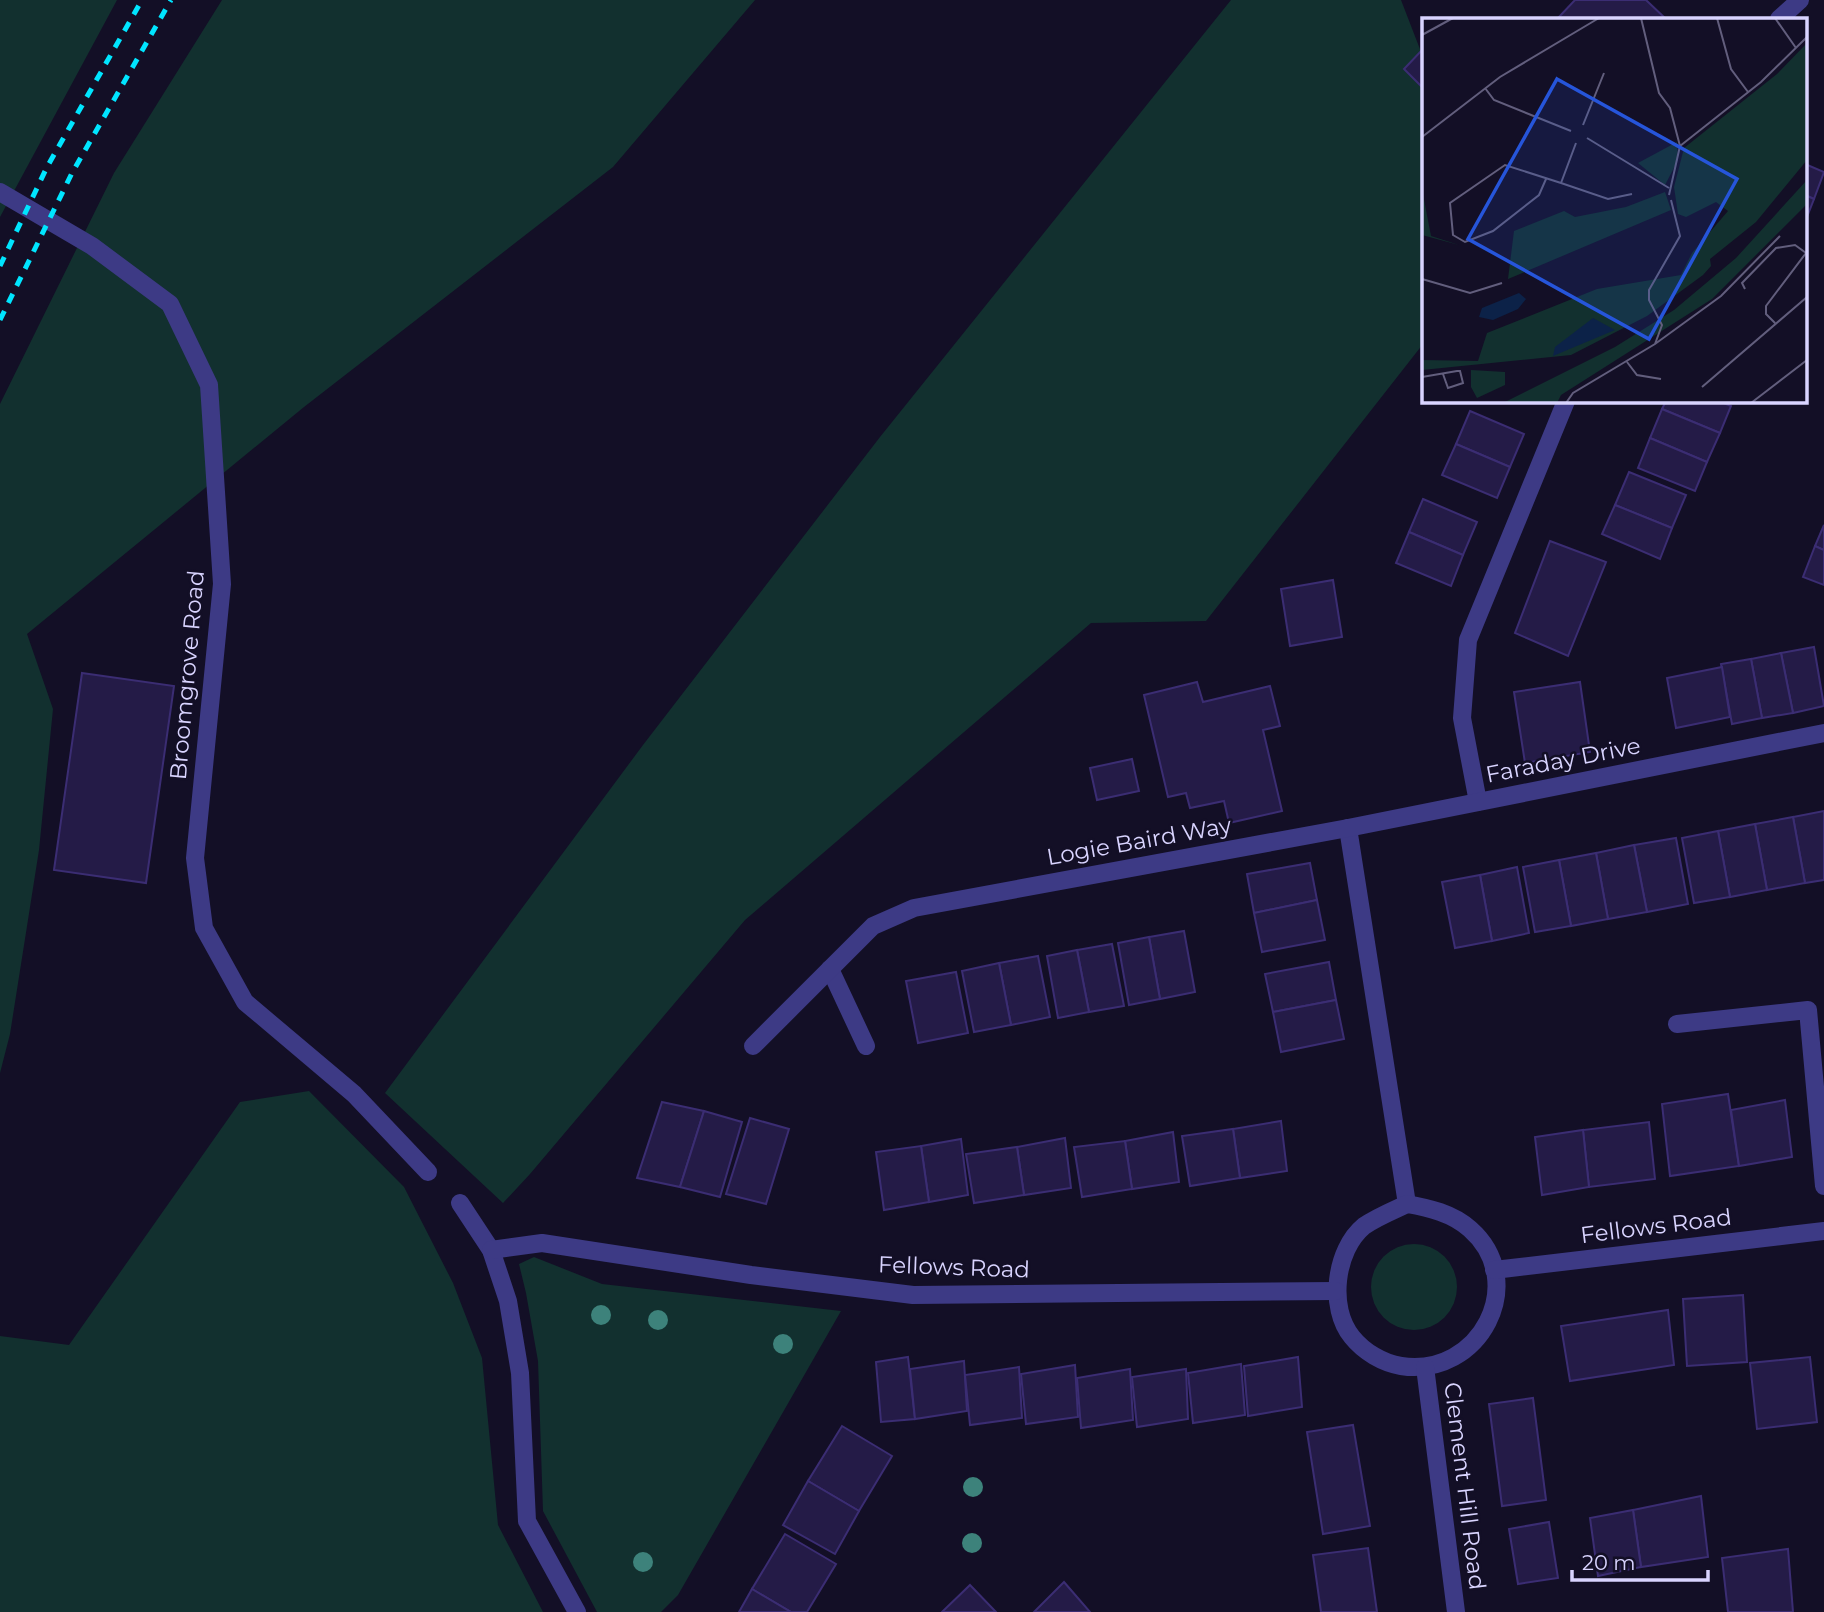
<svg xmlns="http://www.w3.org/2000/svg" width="1824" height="1612" viewBox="0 0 1824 1612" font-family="Montserrat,sans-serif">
<rect width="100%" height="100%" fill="#130f26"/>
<g fill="#12302f">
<path d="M0 0H117L0 217Z"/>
<path d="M222 0H755L613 167 304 407 27 634 53 709 39 850 10 1034 0 1073V404L114 173Z"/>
<path d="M1231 0H1401L1423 57V344L1206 621 1091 623 745 920 530 1174 503 1203 385 1093 643 745 880 437Z"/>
<path d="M309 1091 404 1187 453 1283 482 1358 498 1525 543 1612H0V1336L69 1345 240 1102Z"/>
<circle cx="1414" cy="1287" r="43"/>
<path d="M534 1257 602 1284 841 1311 678 1595 661 1612H597L543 1511 538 1361 526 1293 519 1264Z"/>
</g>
<g fill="#241b47" stroke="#3b2d73" stroke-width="2">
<path d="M1575 0H1646L1666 19H1557Z"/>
<path d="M1423 49V88L1404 69Z"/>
<path d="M1805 164 1824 172 1814 199 1805 195Z"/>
<path d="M1805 195 1814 199 1805 222Z"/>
<path d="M1666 401H1719L1731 406 1720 433 1662 409Z"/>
<path d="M1662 409 1720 433 1707 462 1650 438Z"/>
<path d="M1470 411 1524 434 1510 467 1456 444Z"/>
<path d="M1650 438 1707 462 1695 491 1638 468Z"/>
<path d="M1456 444 1510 467 1497 498 1442 475Z"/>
<path d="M1629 472 1686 495 1672 528 1615 505Z"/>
<path d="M1423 499 1477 522 1463 555 1409 532Z"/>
<path d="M1615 505 1672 528 1660 559 1602 534Z"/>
<path d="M1824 525V550L1815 546Z"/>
<path d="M1409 532 1463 555 1451 586 1396 563Z"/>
<path d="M1550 541 1606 562 1568 656 1515 633Z"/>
<path d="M1815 546 1824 550V585L1803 577Z"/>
<path d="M1333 580 1342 637 1290 646 1281 589Z"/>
<path d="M1814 647 1824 706 1793 713 1781 653Z"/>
<path d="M1781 653 1793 713 1762 718 1751 659Z"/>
<path d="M1751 659 1762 718 1732 724 1721 664Z"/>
<path d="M1722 667 1730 717 1676 728 1667 678Z"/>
<path d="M82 673 174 686 146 883 54 870Z"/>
<path d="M1197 682 1203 702 1270 686 1280 726 1263 730 1282 811 1229 823 1224 801 1190 808 1186 793 1168 797 1144 695Z"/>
<path d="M1580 682 1590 752 1525 763 1514 692Z"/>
<path d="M1132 759 1139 791 1097 800 1090 768Z"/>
<path d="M1824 811V880L1805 883 1793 817Z"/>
<path d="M1793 817 1805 883 1767 890 1755 824Z"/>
<path d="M1755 824 1767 890 1730 897 1718 831Z"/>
<path d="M1718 831 1730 897 1694 903 1682 838Z"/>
<path d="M1676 838 1688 904 1647 912 1634 845Z"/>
<path d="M1634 845 1647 912 1608 919 1596 853Z"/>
<path d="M1596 853 1608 919 1571 926 1559 860Z"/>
<path d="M1559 860 1571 926 1535 932 1523 867Z"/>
<path d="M1310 863 1317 900 1254 913 1247 874Z"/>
<path d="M1517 867 1529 933 1492 941 1480 875Z"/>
<path d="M1480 875 1492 941 1455 948 1442 882Z"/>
<path d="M1317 900 1325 940 1262 952 1254 913Z"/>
<path d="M1184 931 1195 992 1160 999 1149 937Z"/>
<path d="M1149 937 1160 999 1129 1005 1118 943Z"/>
<path d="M1112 944 1124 1006 1089 1012 1077 950Z"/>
<path d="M1077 950 1089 1012 1058 1018 1047 956Z"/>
<path d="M1038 956 1050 1017 1011 1025 999 963Z"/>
<path d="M1329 962 1336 1000 1273 1012 1265 974Z"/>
<path d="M999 963 1011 1025 974 1032 962 971Z"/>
<path d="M956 972 968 1033 918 1043 906 981Z"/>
<path d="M1336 1000 1344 1039 1281 1052 1273 1012Z"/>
<path d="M1728 1094 1739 1166 1670 1176 1662 1104Z"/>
<path d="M1785 1100 1792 1157 1739 1166 1731 1110Z"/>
<path d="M662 1102 704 1111 680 1187 637 1178Z"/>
<path d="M704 1111 742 1122 720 1197 680 1187Z"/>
<path d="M750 1118 789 1129 766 1204 726 1194Z"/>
<path d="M1281 1121 1287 1171 1240 1178 1233 1129Z"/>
<path d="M1649 1122 1655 1179 1589 1187 1583 1130Z"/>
<path d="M1233 1129 1240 1178 1190 1186 1182 1136Z"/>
<path d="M1583 1130 1589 1187 1542 1195 1535 1137Z"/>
<path d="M1173 1132 1179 1182 1132 1189 1125 1141Z"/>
<path d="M1065 1138 1071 1188 1024 1195 1017 1147Z"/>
<path d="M961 1139 968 1195 929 1202 921 1146Z"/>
<path d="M1125 1141 1132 1189 1082 1197 1074 1147Z"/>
<path d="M921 1146 929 1202 884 1210 876 1152Z"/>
<path d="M1017 1147 1024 1195 974 1203 966 1154Z"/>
<path d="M1743 1295 1747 1362 1687 1366 1683 1299Z"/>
<path d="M1668 1310 1674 1365 1570 1381 1561 1326Z"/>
<path d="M908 1357 915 1419 881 1422 876 1362Z"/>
<path d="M1298 1357 1302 1407 1248 1416 1244 1366Z"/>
<path d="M1810 1357 1817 1422 1757 1429 1750 1363Z"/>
<path d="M964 1361 967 1411 915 1419 910 1369Z"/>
<path d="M1241 1364 1245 1415 1193 1423 1188 1373Z"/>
<path d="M1075 1365 1078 1417 1026 1424 1021 1374Z"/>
<path d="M1019 1367 1022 1418 970 1425 965 1375Z"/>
<path d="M1130 1369 1133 1420 1081 1428 1077 1378Z"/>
<path d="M1186 1369 1188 1419 1137 1427 1132 1377Z"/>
<path d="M1533 1398 1546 1500 1502 1506 1489 1404Z"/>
<path d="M1353 1425 1370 1526 1323 1534 1307 1432Z"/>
<path d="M842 1426 892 1456 859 1511 808 1481Z"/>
<path d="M808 1481 859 1511 835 1554 783 1525Z"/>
<path d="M1701 1496 1708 1557 1641 1567 1633 1510Z"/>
<path d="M1633 1510 1641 1567 1598 1576 1590 1518Z"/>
<path d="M1549 1522 1558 1578 1518 1584 1509 1529Z"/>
<path d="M785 1534 836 1564 807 1612H791L752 1589Z"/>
<path d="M1368 1548 1377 1612H1321L1313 1555Z"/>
<path d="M1788 1549 1793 1612H1728L1722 1558Z"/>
<path d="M1064 1582 1090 1612H1034Z"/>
<path d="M970 1585 996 1612H942Z"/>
<path d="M752 1589 791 1612H739Z"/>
</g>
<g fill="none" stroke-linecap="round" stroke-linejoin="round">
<path stroke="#3d3a85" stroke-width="18" d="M1677 1024 1808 1010 1824 1186"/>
<g stroke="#3d3a85" stroke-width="18">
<path d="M1779 19 1800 0"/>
<path d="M0 192 92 246 170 304 209 385 222 584 195 858 204 928 245 1002 354 1094 428 1172"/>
<path d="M1478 802 1462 718 1468 640 1566 401"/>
<path d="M1348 828 1407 1204"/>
<path d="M830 969 866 1046"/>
<path d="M753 1046 873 926 914 908 1348 828 1824 733"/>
<path d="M460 1203 491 1250 508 1301 520 1373 527 1521 577 1612"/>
<path d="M1407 1204C1429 1208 1452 1213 1470 1229 1530 1282 1480 1378 1401 1366 1383 1363 1364 1352 1352 1337 1328 1308 1335 1250 1364 1226 1377 1217 1392 1211 1407 1204Z"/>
<path d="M491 1250 542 1243 751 1275 913 1295 1336 1291"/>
<path d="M1494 1270 1824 1231"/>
<path d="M1425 1367 1456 1612"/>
</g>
<g stroke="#00e5ff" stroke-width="5" stroke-dasharray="10 9" stroke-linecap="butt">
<path d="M0 266 47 167 142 0"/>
<path d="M0 320 72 173 171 0"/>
</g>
</g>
<g fill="#3d827b">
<circle cx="601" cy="1315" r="10"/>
<circle cx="658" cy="1320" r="10"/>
<circle cx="783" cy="1344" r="10"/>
<circle cx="973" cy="1487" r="10"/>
<circle cx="972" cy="1543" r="10"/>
<circle cx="643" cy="1562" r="10"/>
</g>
<g text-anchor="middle" stroke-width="5" stroke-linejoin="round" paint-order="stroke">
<g font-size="23" fill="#d9d4ff" stroke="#130f26">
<text transform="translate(187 675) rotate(-85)" y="8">Broomgrove Road</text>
<text transform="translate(1563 760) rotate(-11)" y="8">Faraday Drive</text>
<text transform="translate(1139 841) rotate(-10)" y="8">Logie Baird Way</text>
<text transform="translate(1656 1226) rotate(-7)" y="8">Fellows Road</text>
<text transform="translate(954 1267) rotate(2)" y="8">Fellows Road</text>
<text transform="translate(1465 1486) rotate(83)" y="8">Clement Hill Road</text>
</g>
</g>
<g transform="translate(1422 18)">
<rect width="385" height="385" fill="#130f26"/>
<path d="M385 25V142L334 204 288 241 289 248 281 257 225 298 149 337 0 352V342L56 343 65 315 175 271 259 257 270 235 306 193 294 184 264 199 256 196 252 169 262 130 355 56ZM255 124 256 142 243 167 216 145ZM385 162V186L290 281 139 377 135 385H81L193 329 252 292 314 240ZM0 171 9 218 37 227 0 217ZM243 174 249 192 86 261 92 213 142 193 153 199 204 189ZM49 352 83 354V367L55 380 49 369Z" fill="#12302f"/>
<path d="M97 275 104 281 96 291 71 302 57 299 60 290ZM171 300 193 312 131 338 133 329Z" fill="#0c2248"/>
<path fill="none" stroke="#625e7d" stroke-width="2" d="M219 0 237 75 248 90 258 128 247 177M295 0 309 51 326 74M353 0 374 30M0 17 31 0M63 70 72 82 149 113M161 107 182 55M0 119 78 59 177 0M165 120 247 170M258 128 339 64 385 19M124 161 117 177 71 213 43 224 31 217 28 185 83 147 139 165 186 181 210 176M139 165 154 125M0 261 48 275 80 265M323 271 320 265 354 230 373 227 384 235 344 288V296L353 305M233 326 240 307 227 282V272L258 218 249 182M205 344 215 357 239 361M0 359 35 353H38L41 365 26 370 21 356M280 369 385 279M144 385 151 375 233 326 299 278 358 218M329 385 385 342"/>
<path fill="#2655da" fill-opacity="0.15" stroke="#2655da" stroke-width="3.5" d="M135 61 315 161 227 321 46 221Z"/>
<rect width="385" height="385" fill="none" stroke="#d9d4ff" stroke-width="3.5"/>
</g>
<path d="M1572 1570v10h136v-10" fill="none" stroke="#d9d4ff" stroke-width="3.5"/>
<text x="1582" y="1570" font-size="21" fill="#d9d4ff" stroke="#130f26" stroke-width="5" paint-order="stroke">20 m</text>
</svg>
